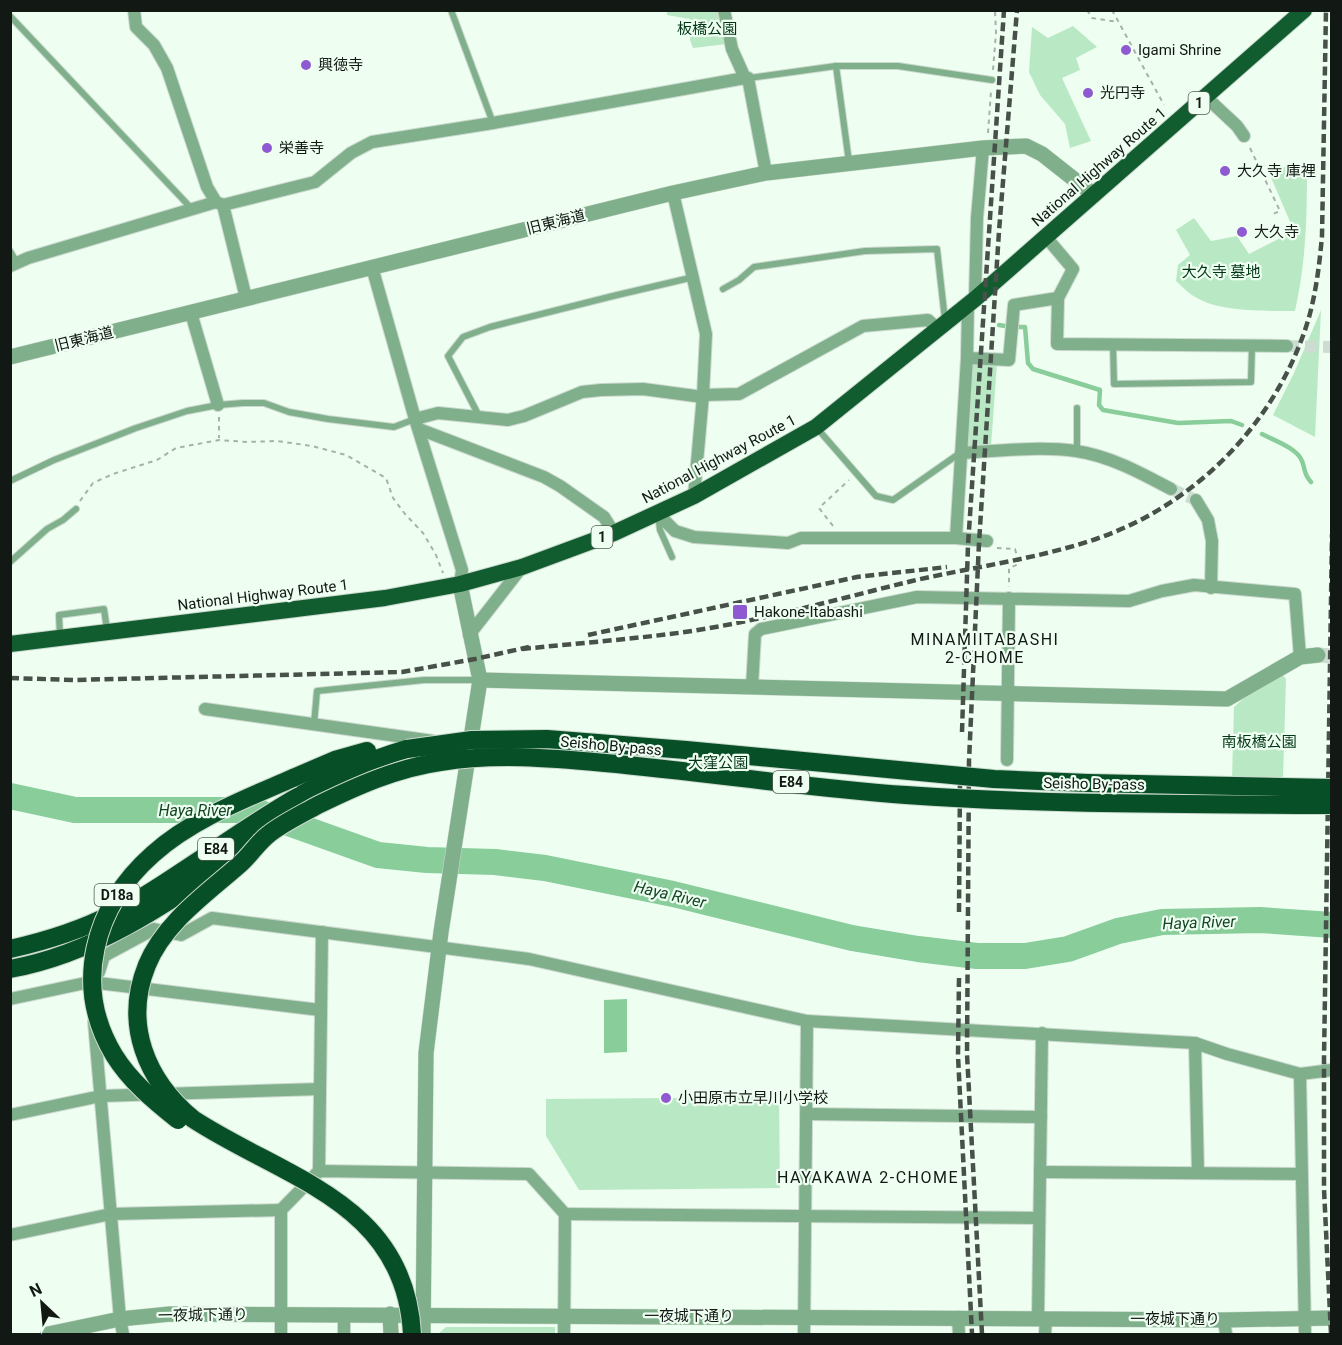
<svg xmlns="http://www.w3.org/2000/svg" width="1342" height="1345" viewBox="0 0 1342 1345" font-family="Roboto,'Noto Sans JP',sans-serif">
<rect width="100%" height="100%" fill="#eefef1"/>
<g fill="#b9e9c4">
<path d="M667 11H721L727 44 693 48 690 40V19L667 15Z"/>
<path d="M1073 26 1097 47 1076 58 1080 70 1062 78 1091 141 1070 148 1065 124 1040 95 1029 72 1032 27 1048 38Z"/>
<path d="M1292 163 1307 169C1307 219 1306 261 1295 311 1268 311 1222 312 1199 299 1190 295 1184 288 1176 281L1178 265 1190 255 1176 230 1194 218 1211 241 1237 236 1249 254 1294 231 1270 175Z"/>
<path d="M1321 310 1315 437 1273 415 1294 373Z"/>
<path d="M971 363H997L991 447 965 448Z"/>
<path d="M1282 674 1286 679 1283 778H1232L1234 707 1244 698Z"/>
<path d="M779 1097 780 1188 579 1190 546 1136V1099Z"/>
<path d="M446 1327H555V1334H438Z"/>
</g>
<path fill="#89cd9b" d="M627 999V1052L604 1053V1000Z"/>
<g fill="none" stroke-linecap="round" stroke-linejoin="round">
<g stroke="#89cd9b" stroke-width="4.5">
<path d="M999 325 1005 326"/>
<path d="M1018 327H1025L1028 363 1033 369 1100 390 1099 405 1103 410 1178 423 1231 421 1242 425"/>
<path d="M1262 434C1273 440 1297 448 1302 461 1306 471 1303 473 1311 482"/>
</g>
<path stroke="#89cd9b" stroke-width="26" d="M10 796 75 810H252L378 855 427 860 495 862 545 868 673 894 852 938 918 949 977 956H1025L1068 949 1118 931 1162 922 1260 920 1332 925"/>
<g stroke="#cddcd0" stroke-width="12" stroke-dasharray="12 6" stroke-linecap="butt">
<path d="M1287 346 1332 347"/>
<path d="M1171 489 1196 500"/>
</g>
<path stroke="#cddcd0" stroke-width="15" stroke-dasharray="15 8" stroke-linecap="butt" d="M1318 655 1332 656"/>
<g stroke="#cbd9ce" stroke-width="8">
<g id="service">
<path d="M451 10 493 123"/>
<path d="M10 16 192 209"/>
<path d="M836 66 849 162"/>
<path d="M749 78 836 66H898L992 80"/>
<path d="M10 251 17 263"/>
<path d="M723 289 739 280 754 267 865 251 937 249 945 320"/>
<path d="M1113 345 1114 384 1251 382 1252 345"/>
<path d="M1077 408V451"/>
<path d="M480 418 448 356 463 337 490 327 613 296 694 277"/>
<path d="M816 427 876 496 893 500 960 453"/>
<path d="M10 481 54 460 136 428 187 411 218 405 243 403H264L289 412 328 419 394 427 415 419"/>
<path d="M658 515 660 530 672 557"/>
<path d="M10 562 47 529 63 520 76 509"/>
<path d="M60 637 59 615 104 609 107 630"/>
<path d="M314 724 317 691 424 680H480"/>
</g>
</g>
<g stroke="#cbd9ce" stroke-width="14">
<g id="minor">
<path d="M134 10 136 27 154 45 167 68 207 187 216 202 223 205 246 298"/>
<path d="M724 10 732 49 745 78H748L766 173"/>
<path d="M1206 97 1237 126 1244 136"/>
<path d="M673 193 706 334 703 395 694 496"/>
<path d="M223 205 315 182 351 153 372 142 493 123 745 78"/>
<path d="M1046 237 1073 269 1058 298 1057 344 1287 346"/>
<path d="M10 266 28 258 216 202"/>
<path d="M372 267 415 419 462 570 460 584"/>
<path d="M975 299 977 218 983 148"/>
<path d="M191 313 218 405"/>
<path d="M967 358 1009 360 1014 305 1058 298"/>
<path d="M703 395 739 394 863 326 928 320 938 329"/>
<path d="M415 419 438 413 508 420 524 416 582 392 601 390 643 389 703 397"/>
<path d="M419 429 544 477 560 486 604 517 614 533"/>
<path d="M961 453C999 451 1038 446 1076 451 1110 456 1141 473 1171 489"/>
<path d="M1196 500 1208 520 1212 541 1211 588"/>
<path d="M658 514 675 531 694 537 788 543 801 538H956L967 358 968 304"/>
<path d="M956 538 987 541"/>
<path d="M469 635 522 567"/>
<path d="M752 687 755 634 761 629 917 597 1129 601 1162 591 1194 585 1295 594 1300 657"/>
<path d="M205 709 433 741"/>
<path d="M1007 760 1009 598"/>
<path d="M99 972 104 956 154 929 181 935 212 918 529 959 807 1021 1195 1043 1227 1054 1300 1074 1332 1070"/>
<path d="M10 999 90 982 320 1010"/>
<path d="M94 1022 120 1319 123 1334"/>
<path d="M1195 1043 1198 1173"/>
<path d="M1300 1074 1305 1334"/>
<path d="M806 1114 1041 1117"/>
<path d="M10 1115 101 1096 320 1089"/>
<path d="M319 1171 322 932"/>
<path d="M1040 1172 1301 1174"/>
<path d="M565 1214 1039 1218"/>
<path d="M10 1235 111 1214 281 1210"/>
<path d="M958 1317 959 1334"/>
<path d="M1038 1318 1042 1033"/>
<path d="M1224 1320 1226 1334"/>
<path d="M281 1334V1210L319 1171 529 1174 565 1214 564 1334"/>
<path d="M344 1334V1314"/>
<path d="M804 1334 807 1021"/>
<path d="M1045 1334 1046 1318"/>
</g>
</g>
<g stroke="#cbd9ce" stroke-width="16">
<g id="tertiary">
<path d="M10 357 673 193 766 173 983 148 1026 146 1042 154 1094 195"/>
<path d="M480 680 1227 699 1300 657 1318 655"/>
<path d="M390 1314 391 1334"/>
<path d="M48 1334 120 1319 170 1314 1224 1320 1332 1318"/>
<path d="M423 1334 426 1053 441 932 480 680 460 584"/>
</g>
</g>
<g stroke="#cbd9ce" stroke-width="18">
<path id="trunk" d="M10 644 385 598 460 584 522 567 614 533 694 496 816 427 975 299 1304 10"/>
</g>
<g stroke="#cbd9ce" stroke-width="20">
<g id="motorway">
<path d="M293 778 335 760 367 751"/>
<path d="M10 949C46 941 81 930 114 913 146 897 176 875 207 855 270 812 333 770 407 749"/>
<path d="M10 969C103 952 177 896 253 844"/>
</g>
</g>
<g stroke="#a6b2a8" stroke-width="2" stroke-dasharray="4.5 4.5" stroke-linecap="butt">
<path d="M1087 10 1092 18 1118 22"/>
<path d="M1112 10 1164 105"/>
<path d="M993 70 996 33 995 10"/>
<path d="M988 133 991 91"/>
<path d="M1250 148 1280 211 1273 214"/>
<path d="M219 417V438"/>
<path d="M80 501 93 483 113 474 157 460 176 448 219 440 247 442 277 441 312 446 346 455 386 478 393 498 405 514 423 533 436 555 443 573"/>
<path d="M833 526 819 508 849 480"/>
<path d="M997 548 1015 549 1019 564 1009 568V587"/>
</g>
<use href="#service" stroke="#80af8b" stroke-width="6"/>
<use href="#minor" stroke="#80af8b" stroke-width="12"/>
<use href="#tertiary" stroke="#80af8b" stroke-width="15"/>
<use href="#trunk" stroke="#125d30" stroke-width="16"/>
<use href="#motorway" stroke="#074f26" stroke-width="18"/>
<g stroke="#475049" stroke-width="4.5" stroke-dasharray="9 4.5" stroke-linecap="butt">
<path d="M588 635 857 577 947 567"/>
<path d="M522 649C571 644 621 640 670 634 750 624 834 600 912 581 973 567 1037 559 1096 539 1192 506 1270 429 1304 333 1315 302 1319 269 1322 236L1326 10"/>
<path d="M10 678 74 680 402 672 475 659 529 647"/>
<path d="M962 732 968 545 1004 10"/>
<path d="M959 912 960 780"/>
<path d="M959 978 958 1056 972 1334"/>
<path d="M982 1334 967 1054 969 761 979 543 999 231 1017 10"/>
<path d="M1331 1334 1324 1189V1059L1332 534"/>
</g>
<g stroke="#cbd9ce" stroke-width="20" stroke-linecap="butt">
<g id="motorway-bridge">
<path d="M407 749 472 740 547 739 686 750 994 779 1088 783 1332 788"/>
<path d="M178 1120C154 1101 130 1081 114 1055 72 985 94 906 153 854 192 819 245 799 293 778"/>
<path d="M412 1334C405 1202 285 1179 193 1119 146 1080 123 1024 147 965 164 923 206 894 239 865 250 856 257 843 269 834 283 823 302 814 318 805 357 786 397 768 440 762 495 753 551 758 605 763 706 772 806 788 906 795 1048 805 1190 804 1332 805"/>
</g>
</g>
<use href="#motorway-bridge" stroke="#074f26" stroke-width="18"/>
</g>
<g fill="#8f59d1" stroke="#eefef1" stroke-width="2">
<circle cx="1126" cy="50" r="6"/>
<circle cx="306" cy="65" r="6"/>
<circle cx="1088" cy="93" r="6"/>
<circle cx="267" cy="148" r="6"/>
<circle cx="1225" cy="171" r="6"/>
<circle cx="1242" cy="232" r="6"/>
<rect x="732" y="604" width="16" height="16" rx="3"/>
<circle cx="666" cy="1098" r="6"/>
</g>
<g text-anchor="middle" stroke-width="4.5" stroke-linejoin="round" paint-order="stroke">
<g fill="#eefef1" stroke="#545d56" stroke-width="1.5">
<rect x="1188.5" y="92" width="21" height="22" rx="4.5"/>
<rect x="591.5" y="526" width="21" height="22" rx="4.5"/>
<rect x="773" y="771" width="36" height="22" rx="4.5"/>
<rect x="198" y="838" width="36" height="22" rx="4.5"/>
<rect x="94.5" y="884" width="45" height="22" rx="4.5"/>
</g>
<g font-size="14" font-weight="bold" fill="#121814">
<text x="1199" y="108">1</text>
<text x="602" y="542">1</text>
<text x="791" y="787">E84</text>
<text x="216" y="854">E84</text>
<text x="117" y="900">D18a</text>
</g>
<g font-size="15" fill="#003516" stroke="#eefef1">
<text x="707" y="34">板橋公園</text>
<text x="1221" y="277">大久寺 墓地</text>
<text x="1259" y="747">南板橋公園</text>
<text x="718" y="768">大窪公園</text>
</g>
<g font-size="15" fill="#121814" stroke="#eefef1" text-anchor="start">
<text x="1138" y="55">Igami Shrine</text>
<text x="318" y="70">興徳寺</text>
<text x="1100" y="98">光円寺</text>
<text x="279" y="153">栄善寺</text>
<text x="1237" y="176">大久寺 庫裡</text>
<text x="1254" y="237">大久寺</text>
<text x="754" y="617">Hakone-Itabashi</text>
<text x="678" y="1103">小田原市立早川小学校</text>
</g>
<g font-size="15" fill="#121814" stroke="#eefef1">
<text transform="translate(1099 167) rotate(-41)" y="5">National Highway Route 1</text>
<text transform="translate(556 222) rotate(-14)" y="5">旧東海道</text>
<text transform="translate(84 339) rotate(-14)" y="5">旧東海道</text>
<text transform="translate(719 459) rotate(-28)" y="5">National Highway Route 1</text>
<text transform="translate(263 595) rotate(-7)" y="5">National Highway Route 1</text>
<text transform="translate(611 746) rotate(5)" y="5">Seisho By-pass</text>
<text transform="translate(1094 784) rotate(1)" y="5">Seisho By-pass</text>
<text transform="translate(203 1315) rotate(-1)" y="5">一夜城下通り</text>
<text x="689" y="1321">一夜城下通り</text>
<text x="1175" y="1324">一夜城下通り</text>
</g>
<g font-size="16" letter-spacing="1.5" fill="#121814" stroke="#eefef1">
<text x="985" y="645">MINAMIITABASHI<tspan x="985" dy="18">2-CHOME</tspan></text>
<text x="868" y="1183">HAYAKAWA 2-CHOME</text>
</g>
<g font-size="16" font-style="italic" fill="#134625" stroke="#eefef1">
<text x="195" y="816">Haya River</text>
<text transform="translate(670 894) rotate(13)" y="6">Haya River</text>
<text transform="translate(1199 922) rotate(-2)" y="6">Haya River</text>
</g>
</g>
<rect width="1342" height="1345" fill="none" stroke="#121814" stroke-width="24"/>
<g transform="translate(42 1303) rotate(334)" stroke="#eefef1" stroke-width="4.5" paint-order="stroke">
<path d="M0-4.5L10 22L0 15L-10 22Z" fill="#121814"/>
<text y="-9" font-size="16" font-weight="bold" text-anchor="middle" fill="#121814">N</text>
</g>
</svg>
